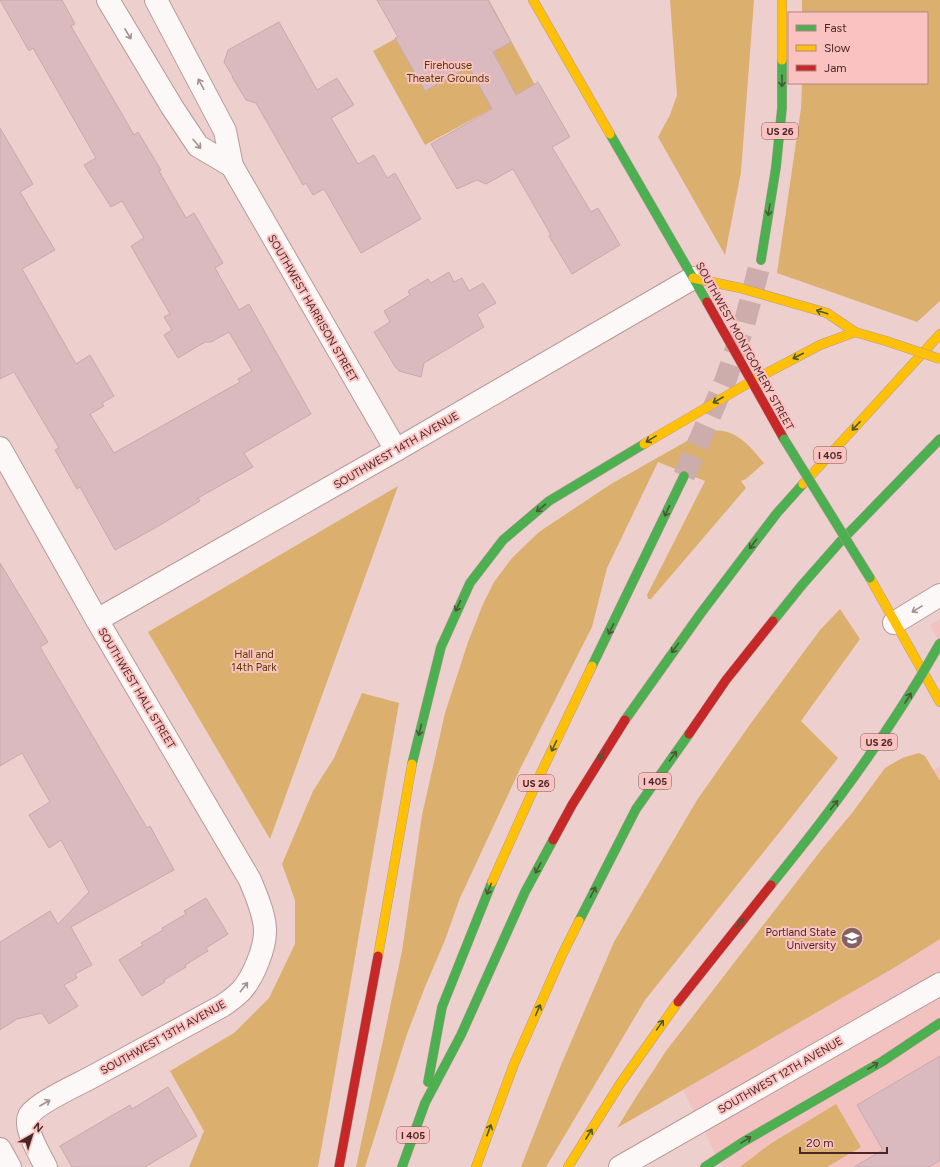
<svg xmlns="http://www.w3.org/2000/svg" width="940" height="1167" viewBox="0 0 940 1167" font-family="Figtree,sans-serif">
<rect width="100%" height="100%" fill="#edcfcd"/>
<g fill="#f1c2c0">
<path d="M940 619V643L930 625Z"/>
<path d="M940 766V1167H722L666 1056 860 820Z"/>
</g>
<g fill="#dbb06e">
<path d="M466 0H489L535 85 425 145 373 51Z"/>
<path d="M670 0H754L741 172 725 255 658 137 670 115 677 95Z"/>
<path d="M802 0H940V301L917 322 777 273 801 108 802 83H927V13H802Z"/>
<path d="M710 431C714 431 719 430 723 431 741 434 753 450 764 463L746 479 741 481 746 488 651 599H648L647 595 705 481 658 462 607 568 592 627 520 769 460 898 445 940 425 987 407 1034 365 1167H356L402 951 422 815 445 713 468 642 483 604 494 582 512 558 539 532 611 484 694 437Z"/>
<path d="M398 486 270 839 148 632Z"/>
<path d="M840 609 860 639 801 721 838 758 790 819 645 1000 546 1167H521L561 1065 614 942 697 800 751 723 820 630Z"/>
<path d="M362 693 399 703C372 858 346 1013 318 1167H189L204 1131 170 1071 234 1033 269 998 295 944V900L282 864 313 791 334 758Z"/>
<path d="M919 753 925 756 940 781V939L897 966 617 1128 638 1094 666 1051 822 849 852 813 885 768 902 758Z"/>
<path d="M836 1104 861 1147 827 1167H740L770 1144Z"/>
</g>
<g fill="#dbbabf" stroke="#c7aaae">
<path d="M0 0H62L75 24 71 26 134 135 138 132 161 170 159 171 186 218 194 213 223 263 215 268 239 310 249 304 311 414 244 453 253 467 198 498 200 501 155 528 115 550 80 487 77 489 55 450 59 448 14 372 0 379V128L33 184 20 192 55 250 22 269 76 364 90 355 114 396 102 403 104 406 90 414 114 453 240 382 238 379 252 371 229 332 211 342H205L178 358 164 335 172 330 164 317 170 314 131 246 144 238 122 201 111 207 84 165 96 158 33 48 29 51Z"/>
<path d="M377 0H488L511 42 493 52 516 95 538 82 570 137 552 147 591 212 598 208 620 245 572 274 549 236 551 235 513 169 486 184 477 180 457 189 431 144 492 109 469 67 425 91 395 38 398 37Z"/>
<path d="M279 22 317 90 337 78 354 105 331 118 358 164 374 155 387 178 395 173 421 219 361 253 324 189 313 195 306 183 303 185 256 103 246 100 232 77H233L224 62 228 50Z"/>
<path d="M449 272 454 282 462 278 469 291 483 283 496 303 477 314 484 327 424 363 421 377 399 371 396 368 374 332 390 322 384 311 410 295 408 291 428 279 431 283Z"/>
<path d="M0 563 48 642 40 647 147 828 150 826 174 870 71 927 92 965 75 974 77 978 64 985 78 1006 49 1024 42 1013 17 1019 0 1030V942L50 911 58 924 89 892 61 840 49 848 29 815 50 802 22 753 0 766Z"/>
<path d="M206 898 228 934 206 948 208 951 185 965 186 967 164 980 165 982 142 996 119 960 143 945 141 943 163 930 162 928 186 914 184 911Z"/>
<path d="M940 1056V1160L929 1167H854L883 1150 857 1105Z"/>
<path d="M168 1087 197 1136 145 1167H72L60 1146 130 1105 132 1109Z"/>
</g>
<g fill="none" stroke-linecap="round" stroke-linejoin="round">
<path stroke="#ccadac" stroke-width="22" stroke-dasharray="22 11" stroke-linecap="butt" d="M684 476 726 379 744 325 761 260"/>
<g stroke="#b79998" stroke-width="24">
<g id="street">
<path d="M108 0 172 107 198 146 232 166 225 131 156 0"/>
<path d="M232 166 396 450"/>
<path d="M0 448 97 620 250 880C256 895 264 912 265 929 266 947 253 978 241 991 235 997 228 1002 222 1006 178 1030 134 1054 90 1078 77 1085 35 1104 29 1116 23 1127 41 1157 46 1167"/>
<path d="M97 620 396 450 693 278"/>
<path d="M894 623 940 595"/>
<path d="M0 1149 10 1167"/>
<path d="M620 1167 940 984"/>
</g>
</g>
<g stroke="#b79998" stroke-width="10">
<g id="fast">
<path d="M610 134 707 302"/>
<path d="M761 260 776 167 782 108V60"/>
<path d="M773 621 802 585 839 543 940 439"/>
<path d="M592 666 684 476"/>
<path d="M625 720 701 613 777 513 803 484"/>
<path d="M412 764 441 647 470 583 503 540 549 501 644 444"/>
<path d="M771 885 810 836"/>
<path d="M579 921 636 809 689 734"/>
<path d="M428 1082 442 1007 492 882"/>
<path d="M402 1167 425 1103 461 1035 525 892 553 840"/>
<path d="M705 1167 743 1142 883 1061 940 1023"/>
</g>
</g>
<g stroke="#b79998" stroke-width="10">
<g id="slow">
<path d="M533 0 610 134"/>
<path d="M782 0V60"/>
<path d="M693 278 740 288 827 313 855 332"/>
<path d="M752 381 820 345 855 332 886 341"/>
<path d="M644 444 752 381"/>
<path d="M803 484 940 334"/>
<path d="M870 578 940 702"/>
<path d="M492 882 540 775 592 666"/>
<path d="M378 956 412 764"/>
<path d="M476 1167 514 1064 562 955 579 921"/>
<path d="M568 1167 620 1084 678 1002"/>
</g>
</g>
<g stroke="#b79998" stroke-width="10">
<g id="jam">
<path d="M707 302 784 439"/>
<path d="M689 734 726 680 773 621"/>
<path d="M553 840 572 805 625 720"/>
<path d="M678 1002 771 885"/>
<path d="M339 1167 378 956"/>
</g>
</g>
<use href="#street" stroke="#fcf8f8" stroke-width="22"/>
<use href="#fast" stroke="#4caf50" stroke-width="9"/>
<use href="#slow" stroke="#ffc107" stroke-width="9"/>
<use href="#jam" stroke="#c62828" stroke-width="9"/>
<g stroke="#b79998" stroke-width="10" stroke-linecap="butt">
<g id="fast-bridge">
<path d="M784 439 870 578"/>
<path d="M810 836C858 774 902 711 940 643"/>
</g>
</g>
<g stroke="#b79998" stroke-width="10" stroke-linecap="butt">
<path id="slow-bridge" d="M886 341 940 359"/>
</g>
<use href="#fast-bridge" stroke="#4caf50" stroke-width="9"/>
<use href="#slow-bridge" stroke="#ffc107" stroke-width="9"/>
</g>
<defs><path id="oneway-shaft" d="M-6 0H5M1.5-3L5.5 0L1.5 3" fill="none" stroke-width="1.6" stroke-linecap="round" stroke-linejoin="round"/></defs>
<g stroke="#a3908f">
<use href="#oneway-shaft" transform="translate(128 34) rotate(59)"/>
<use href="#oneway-shaft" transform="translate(201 84) rotate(-118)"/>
<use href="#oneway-shaft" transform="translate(197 144) rotate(49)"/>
<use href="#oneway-shaft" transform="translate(917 609) rotate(149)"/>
<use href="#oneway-shaft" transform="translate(244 987) rotate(-52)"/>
<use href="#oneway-shaft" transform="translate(45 1103) rotate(-30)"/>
</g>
<g stroke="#4b5735">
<use href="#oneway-shaft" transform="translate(782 81) rotate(90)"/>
<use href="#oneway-shaft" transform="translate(769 210) rotate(99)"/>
<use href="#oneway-shaft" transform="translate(822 312) rotate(-162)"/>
<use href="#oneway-shaft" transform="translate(798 356) rotate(153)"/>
<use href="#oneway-shaft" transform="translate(718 400) rotate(150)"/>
<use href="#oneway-shaft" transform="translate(856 426) rotate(133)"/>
<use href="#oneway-shaft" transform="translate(651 439) rotate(149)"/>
<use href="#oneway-shaft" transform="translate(541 508) rotate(140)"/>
<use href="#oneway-shaft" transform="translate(667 511) rotate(115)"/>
<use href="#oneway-shaft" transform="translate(753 544) rotate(127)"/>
<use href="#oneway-shaft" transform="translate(458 606) rotate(116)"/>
<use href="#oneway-shaft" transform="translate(611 629) rotate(116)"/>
<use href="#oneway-shaft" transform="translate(675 648) rotate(126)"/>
<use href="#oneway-shaft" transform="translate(908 698) rotate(-58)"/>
<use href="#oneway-shaft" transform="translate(420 730) rotate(104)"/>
<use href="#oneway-shaft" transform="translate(554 746) rotate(116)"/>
<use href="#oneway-shaft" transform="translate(602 755) rotate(121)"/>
<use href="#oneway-shaft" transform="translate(673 756) rotate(-55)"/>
<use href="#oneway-shaft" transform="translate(834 805) rotate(-52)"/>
<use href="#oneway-shaft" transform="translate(538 868) rotate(118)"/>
<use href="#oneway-shaft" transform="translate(489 889) rotate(112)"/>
<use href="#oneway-shaft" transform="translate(593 892) rotate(-63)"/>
<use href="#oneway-shaft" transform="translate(740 923) rotate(-51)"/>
<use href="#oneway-shaft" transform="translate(538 1010) rotate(-66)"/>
<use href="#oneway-shaft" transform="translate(660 1025) rotate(-55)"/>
<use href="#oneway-shaft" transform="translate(873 1066) rotate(-31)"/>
<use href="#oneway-shaft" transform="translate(489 1130) rotate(-70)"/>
<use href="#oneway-shaft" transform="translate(589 1134) rotate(-58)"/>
<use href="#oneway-shaft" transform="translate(746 1140) rotate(-32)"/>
</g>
<defs>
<g id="university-disc" transform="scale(1.15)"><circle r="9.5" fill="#836260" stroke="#fac2c0"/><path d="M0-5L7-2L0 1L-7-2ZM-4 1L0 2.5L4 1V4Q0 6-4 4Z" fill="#fff"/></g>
</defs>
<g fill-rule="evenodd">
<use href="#university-disc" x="852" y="938"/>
</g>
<g text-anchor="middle" stroke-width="4" stroke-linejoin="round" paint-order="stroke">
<g fill="#fac2c0" stroke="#7f5654" stroke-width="1">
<rect x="762" y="123" width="36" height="16" rx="3"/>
<rect x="814" y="447" width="32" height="16" rx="3"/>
<rect x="861" y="734" width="36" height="16" rx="3"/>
<rect x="639" y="773" width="32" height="16" rx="3"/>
<rect x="518" y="775" width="36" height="16" rx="3"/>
<rect x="397" y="1127" width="32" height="16" rx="3"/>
</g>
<g font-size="10" font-weight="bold" fill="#4a2726">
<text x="780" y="135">US 26</text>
<text x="830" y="459">I 405</text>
<text x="879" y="746">US 26</text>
<text x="655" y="785">I 405</text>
<text x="536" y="787">US 26</text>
<text x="413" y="1139">I 405</text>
</g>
<g font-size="11" fill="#563d00" stroke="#fac2c0">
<text x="448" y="69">Firehouse<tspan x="448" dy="13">Theater Grounds</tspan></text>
<text x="254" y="658">Hall and<tspan x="254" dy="13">14th Park</tspan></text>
</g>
<g font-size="11" fill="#4a2726" stroke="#fac2c0">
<text transform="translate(313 308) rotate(60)" y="4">SOUTHWEST HARRISON STREET</text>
<text transform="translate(745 346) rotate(61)" y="4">SOUTHWEST MONTGOMERY STREET</text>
<text transform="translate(396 450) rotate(-30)" y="4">SOUTHWEST 14TH AVENUE</text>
<text transform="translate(137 688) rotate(59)" y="4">SOUTHWEST HALL STREET</text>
<text transform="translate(163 1037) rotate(-29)" y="4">SOUTHWEST 13TH AVENUE</text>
<text transform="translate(780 1075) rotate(-30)" y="4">SOUTHWEST 12TH AVENUE</text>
</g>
<g font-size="11" fill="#4a2726" stroke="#fac2c0" text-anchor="end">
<text x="836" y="936">Portland State<tspan x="836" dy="13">University</tspan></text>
</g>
</g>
<rect x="788" y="12" width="140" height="72" fill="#fac2c0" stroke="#b48482"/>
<rect x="796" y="25" width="20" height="6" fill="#4caf50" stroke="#b48482"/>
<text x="824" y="32" font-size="12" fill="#4a2726">Fast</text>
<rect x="796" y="45" width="20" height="6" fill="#ffc107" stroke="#b48482"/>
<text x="824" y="52" font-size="12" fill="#4a2726">Slow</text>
<rect x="796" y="65" width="20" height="6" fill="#c62828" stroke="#b48482"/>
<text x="824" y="72" font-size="12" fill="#4a2726">Jam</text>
<g transform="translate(32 1135) rotate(39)" stroke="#fac2c0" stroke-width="3" paint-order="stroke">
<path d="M0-3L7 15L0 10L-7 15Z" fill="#4a2726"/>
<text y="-6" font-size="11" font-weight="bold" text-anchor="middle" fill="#4a2726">N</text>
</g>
<path d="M800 1147v6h87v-6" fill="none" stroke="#4a2726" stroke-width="2"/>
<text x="806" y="1147" font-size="12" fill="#4a2726" stroke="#fac2c0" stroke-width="3" paint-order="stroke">20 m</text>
</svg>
